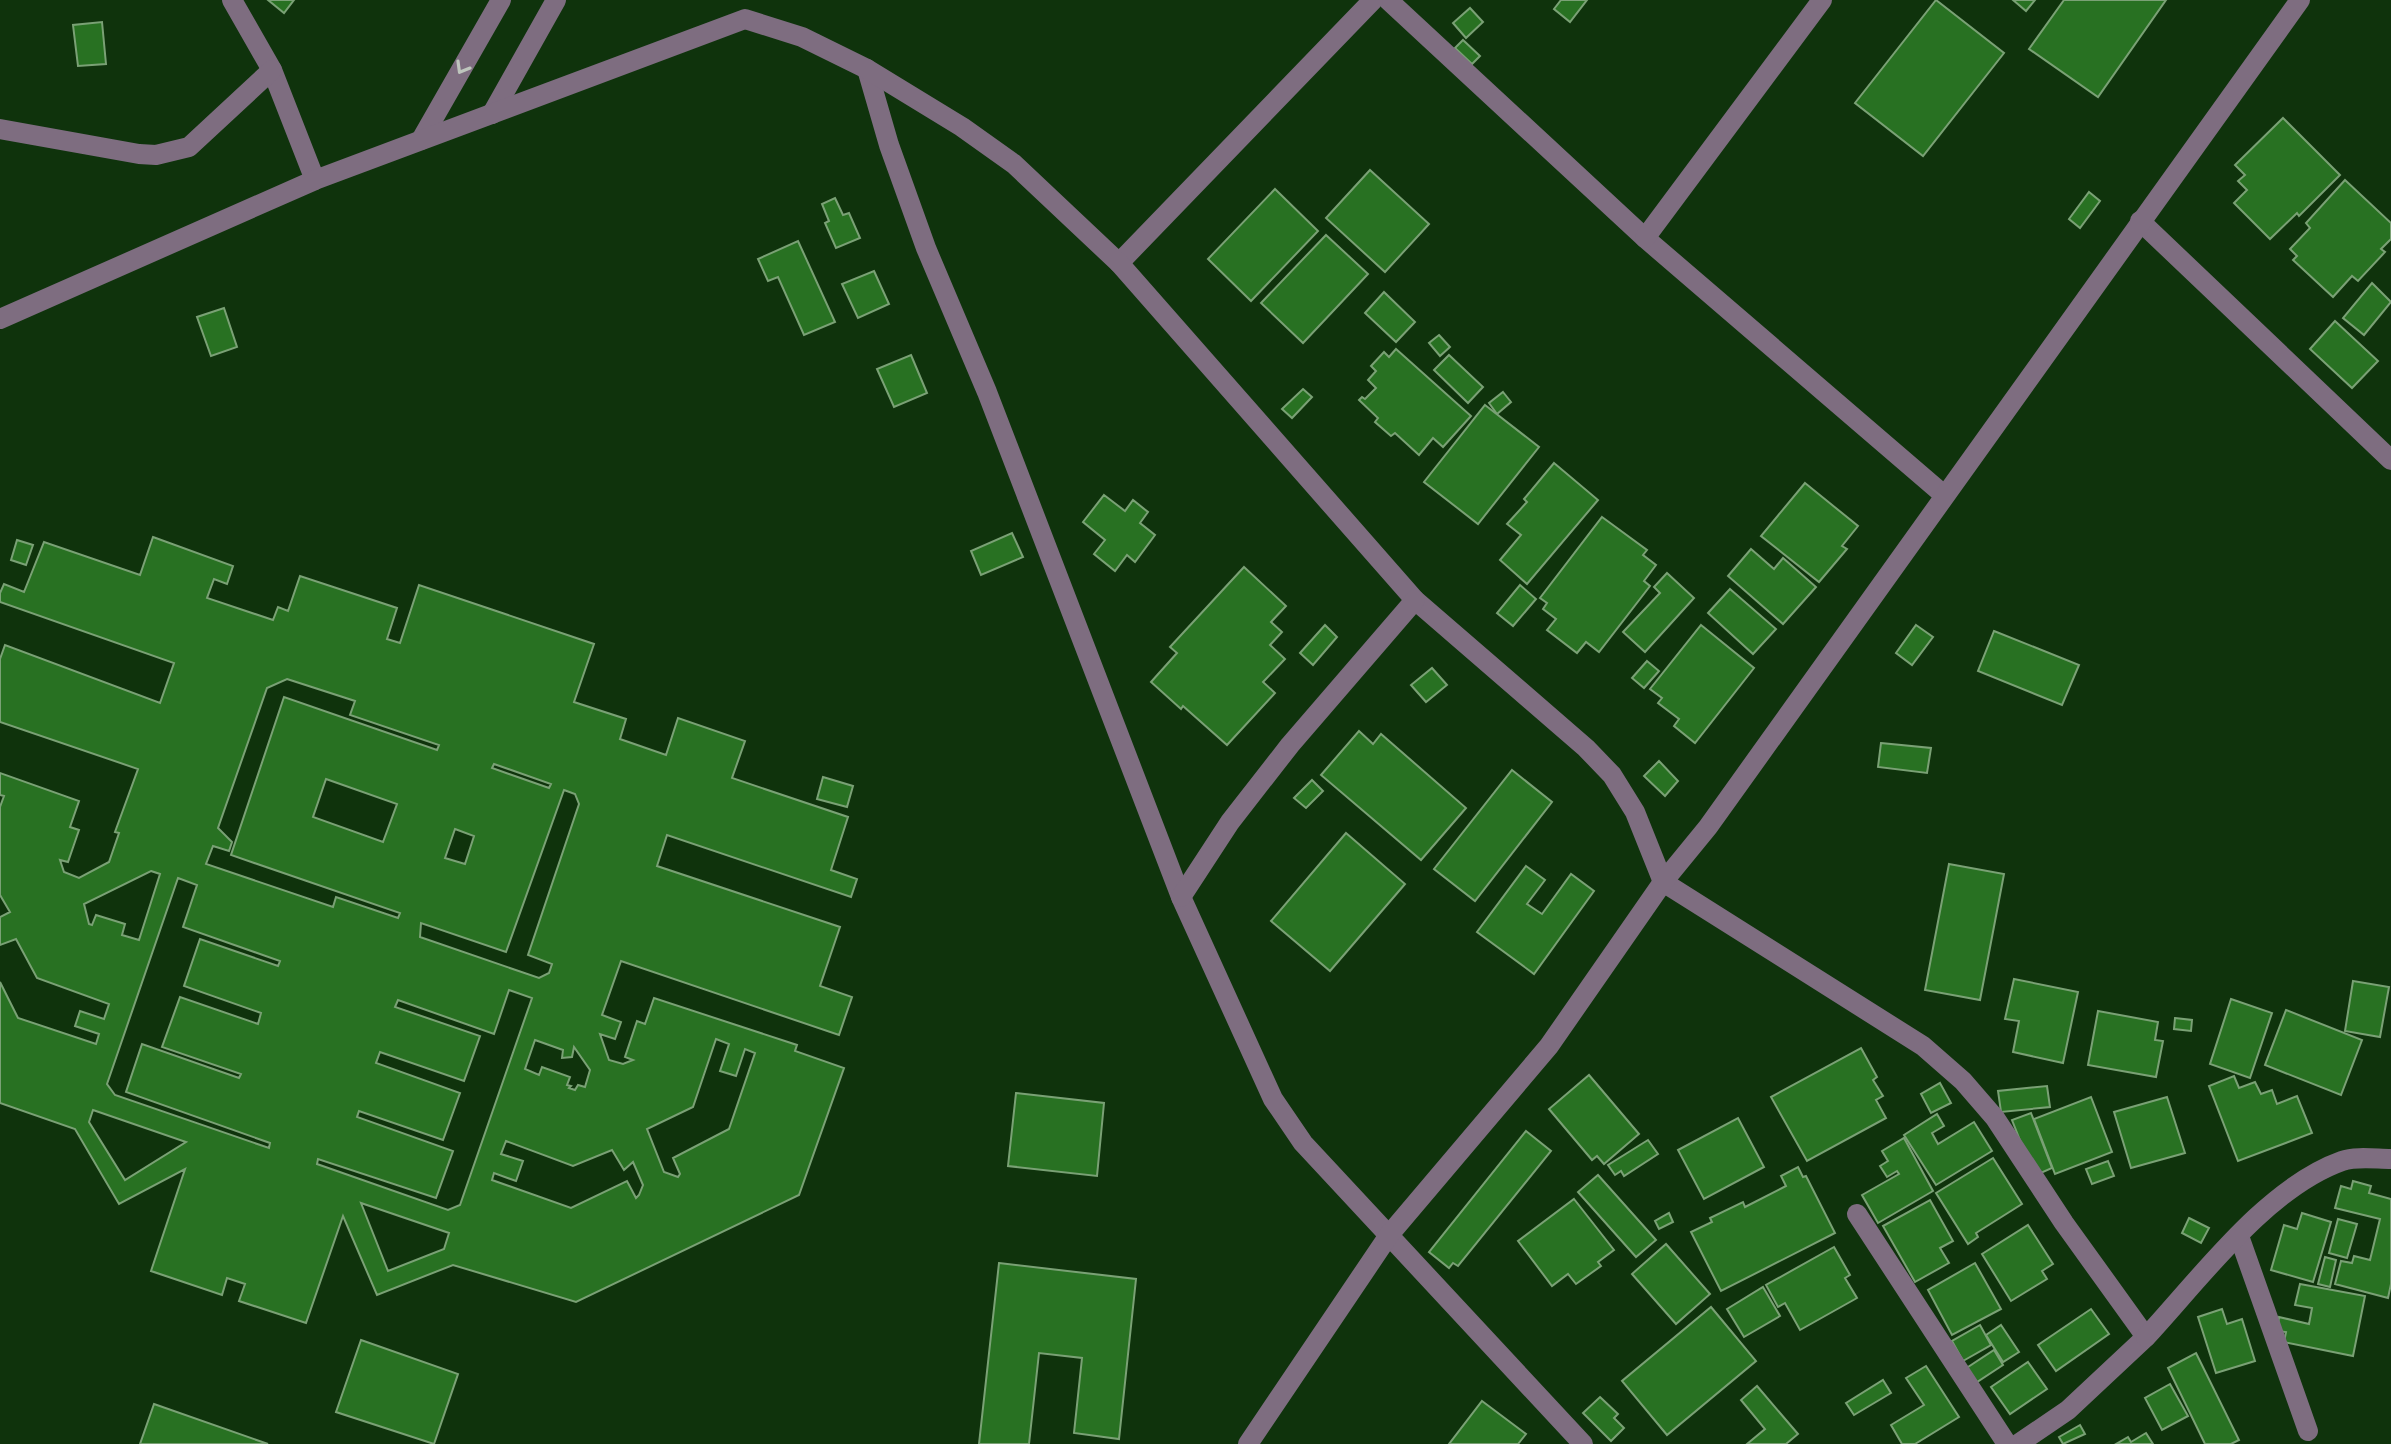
<svg xmlns="http://www.w3.org/2000/svg" width="2391" height="1444" viewBox="0 0 2391 1444" font-family="'Noto Sans',sans-serif">
<rect width="100%" height="100%" fill="#0f330c"/>
<g fill="#287122" stroke="#7aa175" stroke-width="2" fill-rule="evenodd">
<path d="M268 0H294L284 13Z"/>
<path d="M1561 0H1587L1570 22 1554 9Z"/>
<path d="M1936 0 2004 53 1923 156 1855 103Z"/>
<path d="M2013 0H2035L2026 11Z"/>
<path d="M2064 0H2166L2098 97 2029 49Z"/>
<path d="M1470 8 1483 22 1466 38 1453 23Z"/>
<path d="M102 22 106 64 78 66 73 25Z"/>
<path d="M1463 40 1480 56 1472 64 1455 48Z"/>
<path d="M2283 118 2340 175 2299 216 2297 213 2270 239 2234 203 2247 190 2238 181 2245 175 2235 165Z"/>
<path d="M1370 170 1429 224 1385 272 1326 218Z"/>
<path d="M2345 180 2391 223V239L2381 249 2385 252 2358 281 2352 276 2333 297 2293 260 2297 256 2290 249 2310 228 2306 223Z"/>
<path d="M1275 189 1318 231 1251 301 1208 259Z"/>
<path d="M2089 192 2100 201 2080 228 2069 219Z"/>
<path d="M835 198 843 215 849 213 860 238 836 248 825 223 829 221 822 204Z"/>
<path d="M1326 235 1368 274 1303 343 1261 303Z"/>
<path d="M798 241 835 322 804 335 778 277 768 281 758 259Z"/>
<path d="M874 271 889 304 858 318 842 284Z"/>
<path d="M2372 283 2391 302 2364 335 2343 318Z"/>
<path d="M1384 292 1415 322 1396 342 1365 313Z"/>
<path d="M224 308 237 347 211 356 197 317Z"/>
<path d="M2335 321 2378 361 2352 388 2310 349Z"/>
<path d="M1439 335 1450 347 1440 356 1429 343Z"/>
<path d="M1396 349 1471 416 1443 447 1433 438 1419 455 1395 433 1391 436 1375 422 1378 418 1359 400 1362 397 1365 399 1376 388 1368 380 1376 371 1371 366 1384 352 1389 357Z"/>
<path d="M911 355 927 393 894 407 877 369Z"/>
<path d="M1449 355 1483 387 1468 403 1434 370Z"/>
<path d="M1303 389 1312 397 1292 418 1282 409Z"/>
<path d="M1503 392 1511 402 1497 414 1489 403Z"/>
<path d="M1485 405 1539 447 1478 524 1424 482Z"/>
<path d="M1554 463 1598 500 1527 584 1500 560 1521 535 1507 524 1527 502 1524 499Z"/>
<path d="M1805 483 1858 526 1842 546 1847 549 1819 582 1761 536Z"/>
<path d="M1104 495 1125 511 1133 500 1148 512 1140 523 1155 535 1135 562 1127 555 1115 571 1094 554 1105 540 1083 522Z"/>
<path d="M1602 517 1647 550 1643 555 1656 565 1644 581 1650 586 1599 652 1586 642 1577 653 1547 630 1556 619 1543 609 1547 603 1540 598Z"/>
<path d="M1012 533 1023 557 981 575 971 551Z"/>
<path d="M153 537 233 566 227 584 214 579 207 598 273 620 278 607 288 611 300 576 397 608 387 639 400 643 419 585 594 644 574 702 626 719 620 739 666 755 678 718 745 741 732 778 848 817 831 870 857 879 851 897 667 835 657 866 840 927 820 986 852 997 839 1035 621 961 602 1015 621 1022 615 1039 600 1034 609 1060 623 1064 633 1060 625 1057 637 1021 645 1024 654 998 797 1045 795 1051 844 1068 799 1195 576 1302 453 1265 377 1295 343 1216 306 1323 239 1301 245 1284 227 1278 222 1295 151 1271 185 1169 119 1204 75 1129 0 1103V982L18 1018 96 1044 99 1034 75 1026 80 1011 104 1019 109 1004 37 978 16 939 0 945V917L10 912 0 895V807L4 796 0 795V773L79 801 70 827 79 830 68 862 60 860 64 872 79 878 109 862 119 833 115 832 138 769 0 722V659L5 645 160 703 174 663 0 602V593L4 584 24 592 44 542 140 575ZM287 679 355 701 350 715 439 745 437 750 284 697 231 855 400 913 398 918 336 897 333 907 206 864 213 846 229 851 232 842 218 828 267 688ZM494 764 551 784 549 788 492 768ZM326 779 397 804 383 842 313 817ZM564 790 575 794 579 804 528 955 552 964 549 973 539 978 420 937 421 923 506 952ZM455 829 474 836 465 864 445 858ZM151 871 160 874 139 940 122 935 125 924 96 915 92 925 89 924 84 904ZM178 878 197 885 183 927 280 961 278 966 200 939 184 986 261 1013 258 1024 180 997 162 1047 241 1074 239 1078 142 1044 126 1092 270 1143 269 1148 115 1095 107 1084ZM509 990 532 998 460 1205 448 1210 317 1164 318 1159 436 1198 453 1151 357 1117 359 1111 443 1140 460 1093 376 1063 380 1052 464 1081 480 1036 395 1007 398 1000 494 1034ZM716 1039 729 1044 720 1071 736 1076 745 1049 755 1053 729 1129 673 1158 680 1174 678 1177 664 1172 647 1129 693 1107ZM535 1040 563 1050 562 1058 572 1057 574 1047 590 1070 585 1087 578 1085 575 1090 569 1088 571 1086 567 1085 570 1077 542 1067 539 1075 525 1069ZM93 1110 186 1142 125 1180 89 1122ZM506 1141 573 1166 612 1150 624 1170 633 1162 643 1185 639 1195 636 1198 627 1181 571 1208 492 1180 494 1173 516 1181 523 1161 501 1154ZM361 1203 449 1233 444 1249 388 1271Z"/>
<path d="M17 540 33 545 26 565 11 560Z"/>
<path d="M1751 549 1774 569 1783 558 1816 587 1783 624 1728 576Z"/>
<path d="M1244 567 1286 606 1271 622 1282 632 1270 645 1285 659 1263 682 1275 693 1227 745 1183 706 1181 709 1151 682 1177 653 1170 647Z"/>
<path d="M1667 573 1694 598 1645 652 1623 632 1660 593 1654 587Z"/>
<path d="M1520 585 1536 599 1513 626 1497 613Z"/>
<path d="M1730 589 1776 629 1753 654 1708 613Z"/>
<path d="M1325 625 1337 637 1313 665 1300 653Z"/>
<path d="M1701 625 1754 668 1695 743 1674 726 1679 719 1658 703 1662 698 1650 689Z"/>
<path d="M1916 625 1933 637 1912 665 1896 653Z"/>
<path d="M1994 631 2079 665 2062 705 1978 671Z"/>
<path d="M1647 661 1659 671 1644 688 1632 678Z"/>
<path d="M1432 668 1447 685 1426 702 1411 685Z"/>
<path d="M1359 731 1373 744 1381 734 1466 808 1421 860 1321 775Z"/>
<path d="M1881 743 1931 748 1927 773 1878 767Z"/>
<path d="M1659 761 1678 781 1665 796 1644 776Z"/>
<path d="M1512 770 1552 802 1475 901 1434 869Z"/>
<path d="M823 777 853 786 847 807 817 799Z"/>
<path d="M1312 780 1323 791 1306 808 1294 798Z"/>
<path d="M1346 833 1405 884 1330 971 1271 921Z"/>
<path d="M1949 864 2004 874 1980 1000 1925 990Z"/>
<path d="M1526 866 1545 880 1527 904 1542 914 1571 874 1594 891 1534 974 1477 932Z"/>
<path d="M2014 979 2078 992 2063 1063 2013 1052 2019 1021 2005 1019Z"/>
<path d="M2353 981 2389 987 2380 1037 2345 1031Z"/>
<path d="M2231 999 2272 1013 2250 1078 2210 1064Z"/>
<path d="M2286 1010 2362 1040 2341 1095 2265 1065Z"/>
<path d="M2098 1011 2158 1022 2155 1040 2163 1041 2156 1077 2088 1065Z"/>
<path d="M2175 1018 2192 1020 2191 1031 2174 1029Z"/>
<path d="M1861 1048 1877 1077 1873 1080 1883 1096 1876 1100 1886 1118 1807 1161 1771 1097Z"/>
<path d="M1589 1075 1639 1134 1604 1164 1597 1156 1592 1160 1549 1109Z"/>
<path d="M2234 1076 2239 1088 2255 1082 2261 1094 2272 1090 2277 1104 2297 1096 2312 1133 2238 1161 2209 1086Z"/>
<path d="M1940 1083 1951 1103 1931 1113 1921 1094Z"/>
<path d="M2047 1086 2050 1107 2001 1112 1998 1091Z"/>
<path d="M1016 1093 1104 1103 1097 1176 1008 1166Z"/>
<path d="M2091 1097 2112 1152 2055 1174 2034 1119Z"/>
<path d="M2167 1097 2185 1153 2131 1168 2114 1112Z"/>
<path d="M2031 1113 2052 1168 2034 1176 2012 1120Z"/>
<path d="M1937 1114 1944 1126 1932 1133 1938 1144 1974 1122 1992 1151 1936 1185 1904 1135Z"/>
<path d="M1738 1118 1764 1167 1704 1199 1678 1150Z"/>
<path d="M1526 1131 1551 1151 1458 1266 1453 1263 1449 1268 1429 1252Z"/>
<path d="M1904 1138 1933 1191 1878 1223 1862 1195 1899 1174 1897 1171 1887 1177 1880 1166 1888 1161 1882 1151Z"/>
<path d="M1648 1140 1658 1154 1624 1176 1621 1171 1615 1175 1608 1165Z"/>
<path d="M1993 1158 2022 1204 1976 1233 1978 1237 1968 1244 1936 1193Z"/>
<path d="M2108 1161 2114 1176 2092 1184 2086 1169Z"/>
<path d="M1798 1167 1803 1177 1806 1176 1835 1233 1721 1291 1691 1232 1712 1222 1710 1218 1743 1202 1745 1207 1786 1186 1781 1176Z"/>
<path d="M1598 1175 1656 1240 1636 1257 1578 1192Z"/>
<path d="M2353 1181 2371 1186 2369 1193 2391 1199V1284L2388 1298 2335 1284 2341 1261 2352 1263 2354 1256 2370 1260 2380 1219 2335 1208 2341 1186 2351 1189Z"/>
<path d="M1574 1199 1614 1250 1598 1262 1601 1266 1576 1284 1568 1274 1552 1286 1518 1241Z"/>
<path d="M1930 1200 1953 1241 1940 1248 1949 1263 1915 1282 1883 1226Z"/>
<path d="M1669 1213 1673 1222 1659 1229 1655 1221Z"/>
<path d="M2302 1213 2331 1222 2313 1282 2271 1270 2284 1225 2297 1229Z"/>
<path d="M2189 1218 2209 1228 2201 1243 2182 1233Z"/>
<path d="M2338 1219 2357 1224 2347 1258 2329 1253Z"/>
<path d="M2028 1225 2053 1264 2042 1271 2047 1279 2011 1301 1982 1254Z"/>
<path d="M1666 1244 1710 1294 1676 1324 1632 1274Z"/>
<path d="M1834 1247 1850 1275 1845 1278 1857 1298 1800 1330 1785 1303 1778 1307 1766 1285Z"/>
<path d="M2325 1257 2336 1260 2330 1287 2318 1284Z"/>
<path d="M999 1263 1136 1279 1119 1439 1074 1433 1082 1358 1039 1353 1029 1444H979Z"/>
<path d="M1975 1263 2001 1309 1952 1335 1928 1290Z"/>
<path d="M2300 1284 2365 1296 2353 1356 2284 1342 2286 1332 2277 1331 2279 1317 2309 1324 2312 1308 2295 1305Z"/>
<path d="M1763 1287 1780 1316 1744 1337 1727 1309Z"/>
<path d="M1711 1307 1756 1361 1667 1435 1622 1381Z"/>
<path d="M2091 1309 2109 1334 2056 1371 2038 1345Z"/>
<path d="M2222 1309 2227 1324 2242 1319 2255 1361 2216 1373 2198 1317Z"/>
<path d="M1980 1325 1991 1345 1963 1361 1952 1341Z"/>
<path d="M2001 1325 2019 1352 2003 1362 1986 1335Z"/>
<path d="M361 1340 458 1374 434 1444 336 1412Z"/>
<path d="M1994 1350 2003 1365 1974 1384 1965 1369Z"/>
<path d="M2196 1353 2239 1440 2231 1444H2205L2168 1368Z"/>
<path d="M2028 1362 2047 1389 2010 1414 1991 1387Z"/>
<path d="M1926 1366 1959 1417 1915 1444H1902L1891 1425 1924 1405 1906 1378Z"/>
<path d="M1883 1380 1891 1393 1854 1415 1846 1403Z"/>
<path d="M2170 1384 2188 1416 2162 1430 2145 1398Z"/>
<path d="M1757 1386 1798 1434 1786 1444H1747L1765 1429 1741 1400Z"/>
<path d="M1600 1397 1618 1414 1614 1418 1624 1428 1611 1441 1583 1413Z"/>
<path d="M1482 1401 1526 1434 1518 1444H1449Z"/>
<path d="M154 1404 268 1444H140Z"/>
<path d="M2080 1425 2085 1434 2063 1444 2059 1437Z"/>
<path d="M2146 1433 2153 1444H2116L2128 1437 2131 1442Z"/>
</g>
<g fill="none" stroke-linecap="round" stroke-linejoin="round">
<g stroke="#7e6d80" stroke-width="20">
<path d="M232 0 272 70 315 180"/>
<path d="M1388 0 1645 238 1944 495"/>
<path d="M867 69 889 145 926 248 987 392 1181 897 1273 1099 1303 1143 1583 1444"/>
<path d="M492 114 556 0"/>
<path d="M0 129 139 154 156 155 189 147 272 70"/>
<path d="M421 140 501 0"/>
<path d="M2140 221 2391 460"/>
<path d="M1645 238 1822 0"/>
<path d="M1119 263 1373 0"/>
<path d="M0 319 315 180 745 19 802 37 867 69 962 127 1014 164 1119 263 1415 600 1586 748 1612 775 1635 812 1663 882 1923 1046 1963 1081 1995 1118 2064 1223 2146 1337 2068 1410 2018 1444"/>
<path d="M1181 897 1230 822 1290 745 1415 600"/>
<path d="M1857 1214 2007 1444"/>
<path d="M2239 1236 2308 1431"/>
<path d="M2146 1337C2200 1279 2266 1188 2342 1161 2356 1156 2376 1159 2391 1159"/>
<path d="M1248 1444 1389 1235 1549 1046 1663 882 1708 827 2300 0"/>
</g>
</g>
<defs><path id="oneway-chevron" d="M-2-3.5L2.5 0L-2 3.5" fill="none" stroke-width="1.6" stroke-linecap="round" stroke-linejoin="round" transform="scale(2)"/></defs>
<use stroke="#bec6bd" href="#oneway-chevron" transform="translate(462 68) rotate(120)"/>
</svg>
